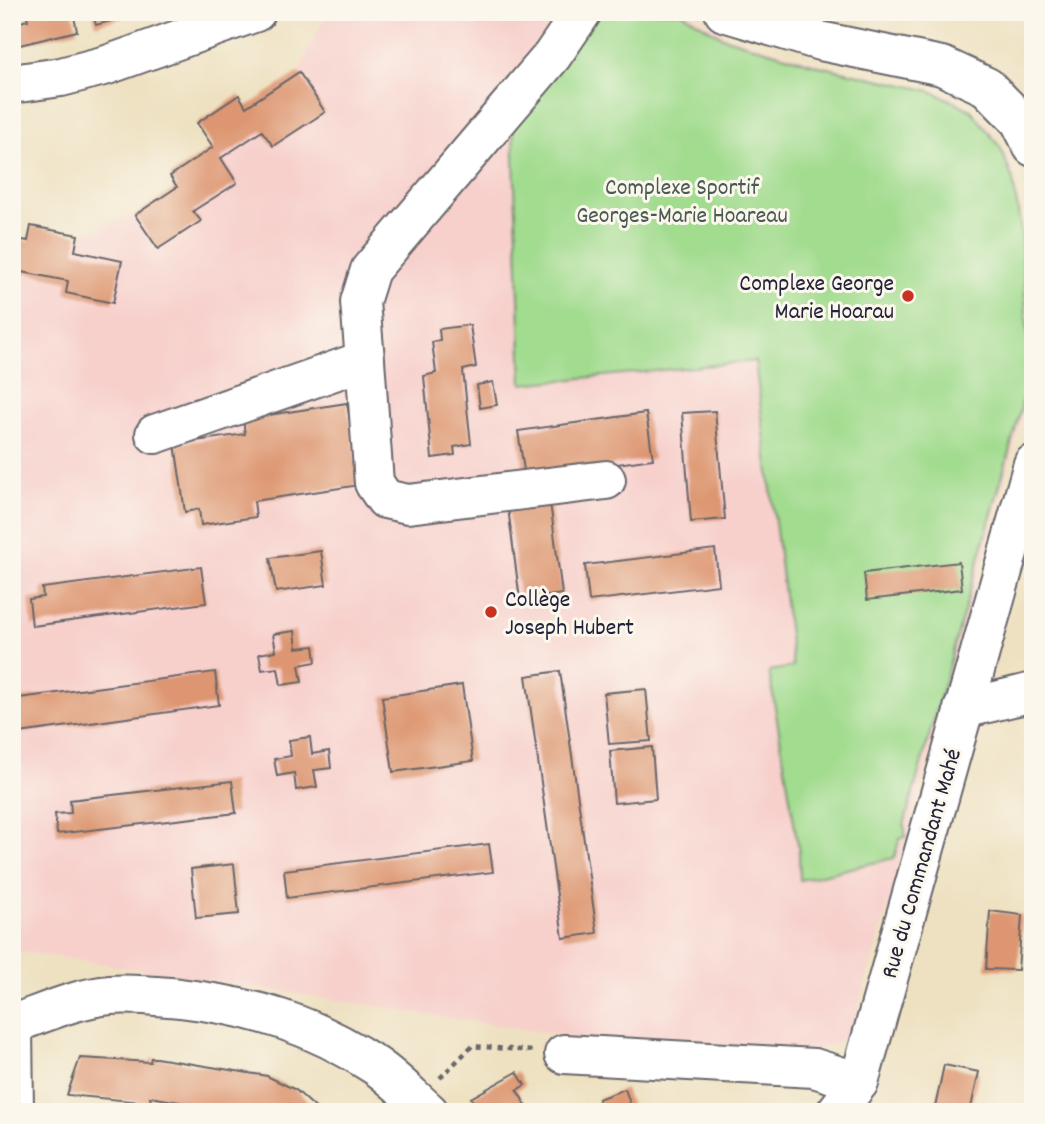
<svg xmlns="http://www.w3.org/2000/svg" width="1045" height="1124" viewBox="0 0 1045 1124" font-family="Dekko,sans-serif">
<rect width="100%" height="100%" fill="#fbf7ec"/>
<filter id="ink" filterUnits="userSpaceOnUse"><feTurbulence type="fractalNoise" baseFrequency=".0143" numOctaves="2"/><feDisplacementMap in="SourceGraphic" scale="14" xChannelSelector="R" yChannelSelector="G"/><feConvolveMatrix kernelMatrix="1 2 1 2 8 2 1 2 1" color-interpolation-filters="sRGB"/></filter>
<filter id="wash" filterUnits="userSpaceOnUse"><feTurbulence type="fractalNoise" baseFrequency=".00686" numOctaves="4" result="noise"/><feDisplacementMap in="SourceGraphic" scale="28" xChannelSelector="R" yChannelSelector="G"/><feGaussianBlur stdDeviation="1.57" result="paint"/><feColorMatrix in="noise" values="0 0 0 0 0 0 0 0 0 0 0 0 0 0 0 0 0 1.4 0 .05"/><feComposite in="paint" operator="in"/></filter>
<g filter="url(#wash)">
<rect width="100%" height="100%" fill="#eee1c1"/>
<path fill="#f7d0cc" d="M348 12H689L727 36 838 69 952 96 985 121 1007 156 1014 177 1017 204 1029 319 1033 378 891 897 849 1038 818 1049 579 1038 12 950V238L28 241 31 226 78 235 135 215 177 187 170 176 213 147 197 123 239 95 247 107 299 72 322 21Z"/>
<path fill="#a2dc8f" stroke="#627f65" stroke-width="2" d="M595 12H681L722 37 819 66 931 91 971 110 1000 147 1013 180 1020 224 1030 370 1015 431 904 825 906 837 900 838 894 858 800 880 799 852 769 671 793 667 755 361 522 384 513 127Z"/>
<g id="blocks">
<g fill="#dd9671">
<path d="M26 12H73L77 31 12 47V24L28 20Z"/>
<path d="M92 12H140V13L96 25Z"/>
<path d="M299 72 325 112 273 146 262 131 221 158 237 183 193 211 201 221 158 249 135 215 177 187 170 176 213 147 197 123 239 95 246 107Z"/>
<path d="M31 226 78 235 75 251 122 261 113 303 66 293 68 281 22 272 20 282 12 281V238L28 241Z"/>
<path d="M470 325 476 367 463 370 471 444 454 447 455 455 432 458 424 376 436 373 432 342 440 340 439 329Z"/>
<path d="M493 382 497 405 480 408 477 385Z"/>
<path d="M347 403 360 485 254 501 256 517 201 525 199 509 185 512 175 444 245 434 243 419Z"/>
<path d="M715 411 725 519 691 522 682 413Z"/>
<path d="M646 413 653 459 525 477 518 431Z"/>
<path d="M550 502 562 594 520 600 508 508Z"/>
<path d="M715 549 719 585 589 601 585 565Z"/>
<path d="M321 551 326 585 276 592 270 558Z"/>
<path d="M959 562 962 589 867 600 864 573Z"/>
<path d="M201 567 206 603 32 626 29 599 43 597 42 588Z"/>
<path d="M295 631 297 648 314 646 316 662 299 665 302 682 281 685 278 668 262 670 259 654 276 651 273 634Z"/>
<path d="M560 671 597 933 563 938 526 676Z"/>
<path d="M215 672 219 705 12 734V699Z"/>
<path d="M462 685 473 761 393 772 382 697Z"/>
<path d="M646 689 651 741 609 744 604 693Z"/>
<path d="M310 737 312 754 329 751 331 768 314 770 317 787 296 790 294 773 277 776 274 759 291 756 289 740Z"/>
<path d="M652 747 656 799 614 803 610 751Z"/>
<path d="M232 781 236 813 57 834 55 814 71 813 70 800Z"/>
<path d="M489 844 493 872 287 898 284 870Z"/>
<path d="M234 864 239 914 196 918 191 869Z"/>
<path d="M990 911 1022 915 1018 970 986 969Z"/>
<path d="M80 1058 150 1062 151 1058H156L267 1076 296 1090 320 1112H238L150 1097 151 1103 67 1095Z"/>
<path d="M944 1065 979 1072 970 1112H934Z"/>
<path d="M517 1072 525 1085 517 1090 528 1109 523 1112H479L471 1098Z"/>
<path d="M625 1089 633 1112H603L598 1099Z"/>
</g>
</g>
</g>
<g filter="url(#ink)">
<use href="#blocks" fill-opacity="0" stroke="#69656a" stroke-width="2"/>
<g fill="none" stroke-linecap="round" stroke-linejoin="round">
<g stroke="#69656a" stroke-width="42">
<g id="minor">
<path d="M724 12 820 41 942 66 987 87 1020 121 1033 147"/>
<path d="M12 84 61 77 107 65 256 12"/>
<path d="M365 360 374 483 385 499 408 504 606 480"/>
<path d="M155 434 365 360 360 302 370 270 552 56 582 12"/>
<path d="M963 709 1033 692"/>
<path d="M564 1054 814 1068 859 1082"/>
<path d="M14 1112 13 1024C44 1013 77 998 110 995 133 993 157 996 180 998 255 1007 313 1024 376 1066 395 1079 412 1097 429 1112"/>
<path d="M836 1112 859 1082 1033 464"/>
</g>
</g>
<path stroke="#69656a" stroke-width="4.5" stroke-dasharray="5 5" stroke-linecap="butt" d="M440 1078 472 1046 533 1051"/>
<use href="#minor" stroke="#fff" stroke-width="38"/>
</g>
</g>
<g fill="#c8321e" stroke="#fbf7ec" stroke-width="2.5">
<circle cx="908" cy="296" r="7"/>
<circle cx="491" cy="612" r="7"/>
</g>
<g text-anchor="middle" stroke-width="6" stroke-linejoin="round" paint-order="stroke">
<g font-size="24" fill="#485a54" stroke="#fbf7ec">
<text x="682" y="194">Complexe Sportif<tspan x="682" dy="28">Georges-Marie Hoareau</tspan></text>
</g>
<g font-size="24" fill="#22223b" stroke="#fbf7ec" text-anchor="end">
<text x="894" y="290">Complexe George<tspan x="894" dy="28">Marie Hoarau</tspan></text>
<text x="505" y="606" text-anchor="start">Collège<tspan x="505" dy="28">Joseph Hubert</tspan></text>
</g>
<g font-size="24" fill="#22223b" stroke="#fbf7ec">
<text transform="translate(920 863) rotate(-74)" y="8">Rue du Commandant Mahé</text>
</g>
</g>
<rect width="1045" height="1124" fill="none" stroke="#fbf7ec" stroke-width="42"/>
</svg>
